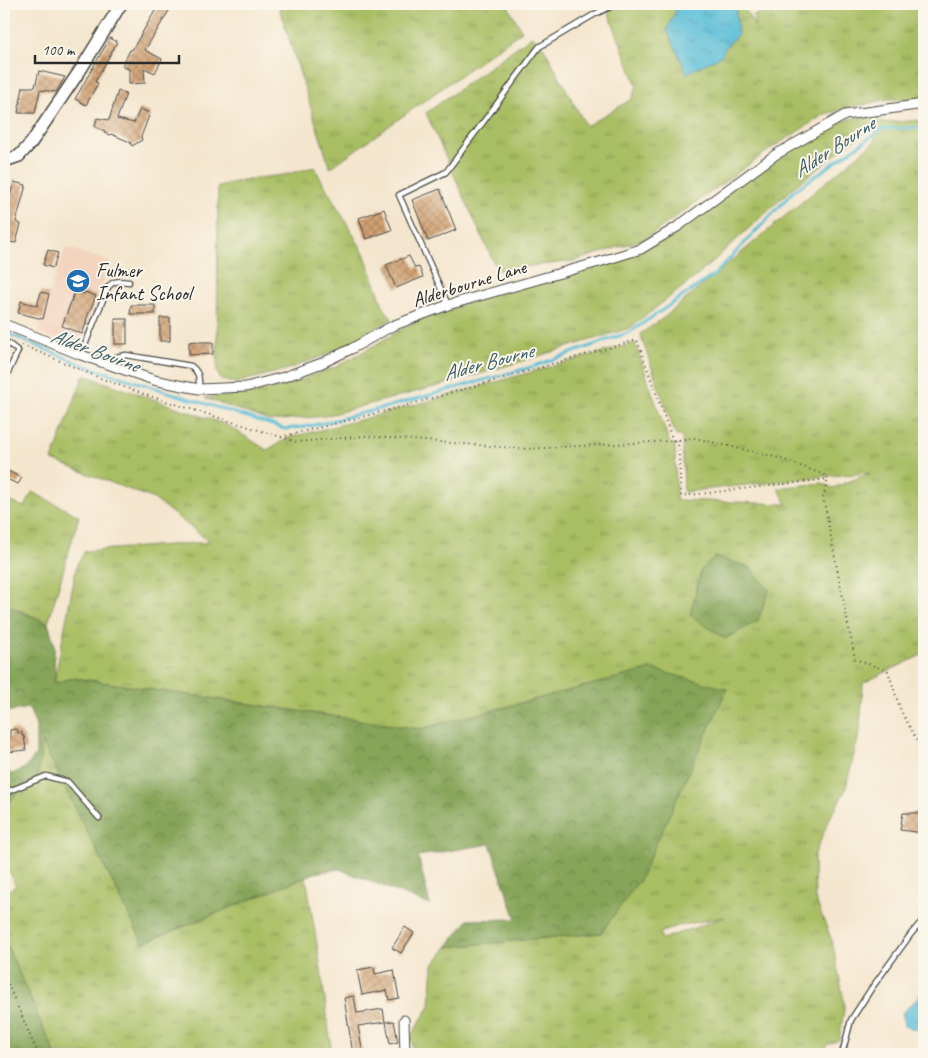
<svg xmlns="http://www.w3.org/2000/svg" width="928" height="1058" viewBox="0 0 928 1058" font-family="Caveat,sans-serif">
<defs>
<pattern id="grass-tufts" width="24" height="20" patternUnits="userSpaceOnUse" patternTransform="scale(1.25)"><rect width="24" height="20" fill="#a9be63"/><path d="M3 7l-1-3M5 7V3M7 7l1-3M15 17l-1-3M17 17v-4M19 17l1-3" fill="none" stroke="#8a9b52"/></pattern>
<pattern id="forest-crowns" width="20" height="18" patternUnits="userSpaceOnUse" patternTransform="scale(1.25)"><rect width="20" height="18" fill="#86a559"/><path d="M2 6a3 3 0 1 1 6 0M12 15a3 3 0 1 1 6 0" fill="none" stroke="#6e874a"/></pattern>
<pattern id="water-ripples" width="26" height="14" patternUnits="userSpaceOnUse" patternTransform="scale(1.25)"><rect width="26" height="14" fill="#59bdd7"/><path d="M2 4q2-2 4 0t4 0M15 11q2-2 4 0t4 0" fill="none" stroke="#4a9aaf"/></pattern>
<pattern id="building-cross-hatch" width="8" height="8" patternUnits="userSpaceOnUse" patternTransform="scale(1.25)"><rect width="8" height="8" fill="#d2a273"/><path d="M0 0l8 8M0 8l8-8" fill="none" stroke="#ab845f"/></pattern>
</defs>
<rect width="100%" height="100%" fill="#fbf7ec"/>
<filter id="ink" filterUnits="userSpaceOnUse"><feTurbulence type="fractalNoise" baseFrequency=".02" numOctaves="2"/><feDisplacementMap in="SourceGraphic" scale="10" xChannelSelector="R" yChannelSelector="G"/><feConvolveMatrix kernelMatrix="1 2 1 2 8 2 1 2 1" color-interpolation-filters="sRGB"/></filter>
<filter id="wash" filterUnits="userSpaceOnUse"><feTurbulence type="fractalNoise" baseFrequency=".0096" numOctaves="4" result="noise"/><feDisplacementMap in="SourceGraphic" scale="20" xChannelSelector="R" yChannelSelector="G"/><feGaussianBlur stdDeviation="1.12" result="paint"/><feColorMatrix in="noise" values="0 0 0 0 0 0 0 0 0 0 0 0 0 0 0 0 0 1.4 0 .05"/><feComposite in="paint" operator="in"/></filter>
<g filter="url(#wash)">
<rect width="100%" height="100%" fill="#f4e6ce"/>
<path fill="#f3d4bf" d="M66 247 110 262 80 347 38 333 47 300Z"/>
<g fill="url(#grass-tufts)" stroke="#6a7447" fill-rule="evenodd">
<path d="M278 4H507L522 31 330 168Z"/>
<path d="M622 4H742L755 27 753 15 815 4H924V99H888L825 114 772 148 645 239 574 261 497 270 426 113 532 36 543 46 586 126 632 99 637 86 608 11Z"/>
<path d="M871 113 882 117 877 123 924 120V654L863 683 860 731 845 791 829 820 814 856 815 898 832 941 844 1001V1010L839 1040 827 1045 824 1053 822 1054H691L690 1053 689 1054H413L411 1036 430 1006 433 965 447 947 601 933 652 669 420 729 74 678 54 683 77 564 85 551 210 542 154 499 52 460 84 375 227 425 267 450 288 438 371 417 635 343 670 444H675L676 500 787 504 778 488 822 483 833 488 870 473 827 476 684 492 682 436H676L640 334 662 319 875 141 876 123 795 186 698 275 630 328 453 382 325 416 270 421 205 398 249 394 281 387 336 367 418 320 503 290 631 254 821 127ZM725 917 662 939 660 933 677 926Z"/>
<path d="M314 167 364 253 384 308 392 319 348 344 323 356 285 370 235 383 221 380 217 372 218 186 248 179 284 175Z"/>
<path d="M32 492 79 516 48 623 4 603V500L25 507Z"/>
<path d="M42 741 143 943 306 877 321 970 332 1054H55L4 939V893L16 886 4 861V812L18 789 37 783Z"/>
</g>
<g fill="url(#forest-crowns)" stroke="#586842">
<path d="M715 557 750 567 769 590 758 621 725 639 690 615 701 570Z"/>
<path d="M4 605 48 623 54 643 55 683 74 678 420 729 652 669 727 689 640 879 601 933 447 947 468 920 516 919 490 844 418 856 430 905 339 869 315 873 143 943 42 742 37 783 18 790 4 812V772L13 774 26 767 36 755V726L29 708 4 712Z"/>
<path d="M4 939 55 1054H4Z"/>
</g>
<g fill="url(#water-ripples)" stroke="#427481">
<path d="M679 4H700L736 8 738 34 726 47 721 56 687 73 667 30Z"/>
<path d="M924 987V1028L916 1030 904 1026 902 1013 919 996Z"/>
</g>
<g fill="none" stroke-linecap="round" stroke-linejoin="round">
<g stroke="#59bdd7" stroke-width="3">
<path d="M764 4 769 6 778 4"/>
<path d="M4 332 83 365 285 429 310 426 383 408 535 366 630 332 714 275 794 191 882 129 924 127"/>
</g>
</g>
<g id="blocks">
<g fill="url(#building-cross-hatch)">
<path d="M159 4H173L145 50 162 59 155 73 144 68 145 83 129 84V69L122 66 130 50H132Z"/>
<path d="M110 38 117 42 95 82 98 83 86 105 75 99Z"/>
<path d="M39 71 65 77 56 92 40 90 35 113H18L23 87H35Z"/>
<path d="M118 91 126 94 117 119 134 123 140 109 150 113 141 137 142 140 132 146 130 142 111 134 110 135 104 133 105 131 95 127 97 118 109 120Z"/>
<path d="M14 182 26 185 16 222 21 224 16 243 4 241V216Z"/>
<path d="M440 189 456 230 428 241 412 200Z"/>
<path d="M384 209 392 230 366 239 359 218Z"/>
<path d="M48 250 58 253 53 268 43 265Z"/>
<path d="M409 256 415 268 419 267 423 277 396 288 386 265Z"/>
<path d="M75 291 84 294 85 292 96 296 86 320 87 321 82 334 62 326Z"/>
<path d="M41 292 49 294 43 319 18 313 21 301 37 306Z"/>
<path d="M131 305H155V314H130Z"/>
<rect x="160" y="318" width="10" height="23"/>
<rect x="115" y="319" width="12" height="25"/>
<path d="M197 341V342H213V354L189 355V342Z"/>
<path d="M4 469 22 478 18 484 4 478Z"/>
<path d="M17 729 18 733 22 732V736H24L26 750 6 752 5 737H10V730Z"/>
<path d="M903 813H924V833L900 830Z"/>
<path d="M405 927 414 933 401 953 392 948Z"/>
<path d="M374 967 375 974 394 970 399 998 389 1000 387 990 362 995 357 970Z"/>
<path d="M354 996 357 1013 383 1009 385 1022 358 1026 363 1054H353L344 998Z"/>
<path d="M394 1021 398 1042 390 1044 386 1022Z"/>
</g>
</g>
</g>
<g filter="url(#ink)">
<use href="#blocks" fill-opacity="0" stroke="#494743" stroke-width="1"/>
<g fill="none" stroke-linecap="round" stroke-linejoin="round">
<g stroke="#494743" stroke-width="7">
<g id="service">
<path d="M448 305 399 195 446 172 539 47 595 14 616 4"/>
<path d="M4 340 18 351 4 381"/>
<path d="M81 355 108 287C114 280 120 281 129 282"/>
<path d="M106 363 116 357 126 355 191 366C200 373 199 378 199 389"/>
<path d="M4 800 9 791 46 776 68 782 99 818"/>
<path d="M843 1051 850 1054"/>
<path d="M842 1054 851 1020 871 989 911 934 924 919"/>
</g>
</g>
<g stroke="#494743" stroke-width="11">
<g id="minor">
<path d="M4 324 81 355 154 380 183 386 199 389 246 387 284 377 322 363 351 349 392 326 448 305 599 262 641 249 677 227 775 155 845 115 924 104"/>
<path d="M404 1020 405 1054"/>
</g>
</g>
<g stroke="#494743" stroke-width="14">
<path id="tertiary" d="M4 161 19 156 31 143 81 69 121 4"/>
</g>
<g stroke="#494743" stroke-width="2" stroke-dasharray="1 4" stroke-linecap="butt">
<path d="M22 345 100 378 143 394 297 442 365 436 526 449 670 441 695 438 779 458 827 476 828 479 823 497 855 659 888 671 901 711 919 744 924 748"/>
<path d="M281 437 401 407 637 340 673 441"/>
<path d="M678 440 681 496 828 479"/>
<path d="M4 975 38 1054"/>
</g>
<use href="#service" stroke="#fff" stroke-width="4.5"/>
<use href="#minor" stroke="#fff" stroke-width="9"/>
<use href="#tertiary" stroke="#fff" stroke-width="11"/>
</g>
</g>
<defs>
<g id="school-disc" transform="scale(1.25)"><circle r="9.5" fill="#1f6fb2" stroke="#fbf7ec"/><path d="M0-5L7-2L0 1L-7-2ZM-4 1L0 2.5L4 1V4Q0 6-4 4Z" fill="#fff"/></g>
</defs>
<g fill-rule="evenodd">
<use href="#school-disc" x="78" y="281"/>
</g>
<g text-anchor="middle" stroke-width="4" stroke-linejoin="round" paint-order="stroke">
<g font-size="20" fill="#2b2b2b" stroke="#fbf7ec" text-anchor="start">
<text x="96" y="277">Fulmer<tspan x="96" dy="23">Infant School</tspan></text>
</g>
<g font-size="20" fill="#2b2b2b" stroke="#fbf7ec">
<text transform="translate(469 283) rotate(-17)" y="7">Alderbourne Lane</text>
</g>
<g font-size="21" font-style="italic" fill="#3b5e67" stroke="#fbf7ec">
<text transform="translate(834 147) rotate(-33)" y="7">Alder Bourne</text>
<text transform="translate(95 350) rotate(20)" y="7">Alder Bourne</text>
<text transform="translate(488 362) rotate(-15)" y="7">Alder Bourne</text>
</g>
</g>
<rect width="928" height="1058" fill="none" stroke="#fbf7ec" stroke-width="20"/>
<path d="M35 55v8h144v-8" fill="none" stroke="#2b2b2b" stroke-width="2.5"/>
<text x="42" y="55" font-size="15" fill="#2b2b2b" stroke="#fbf7ec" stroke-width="4" paint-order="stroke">100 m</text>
</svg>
